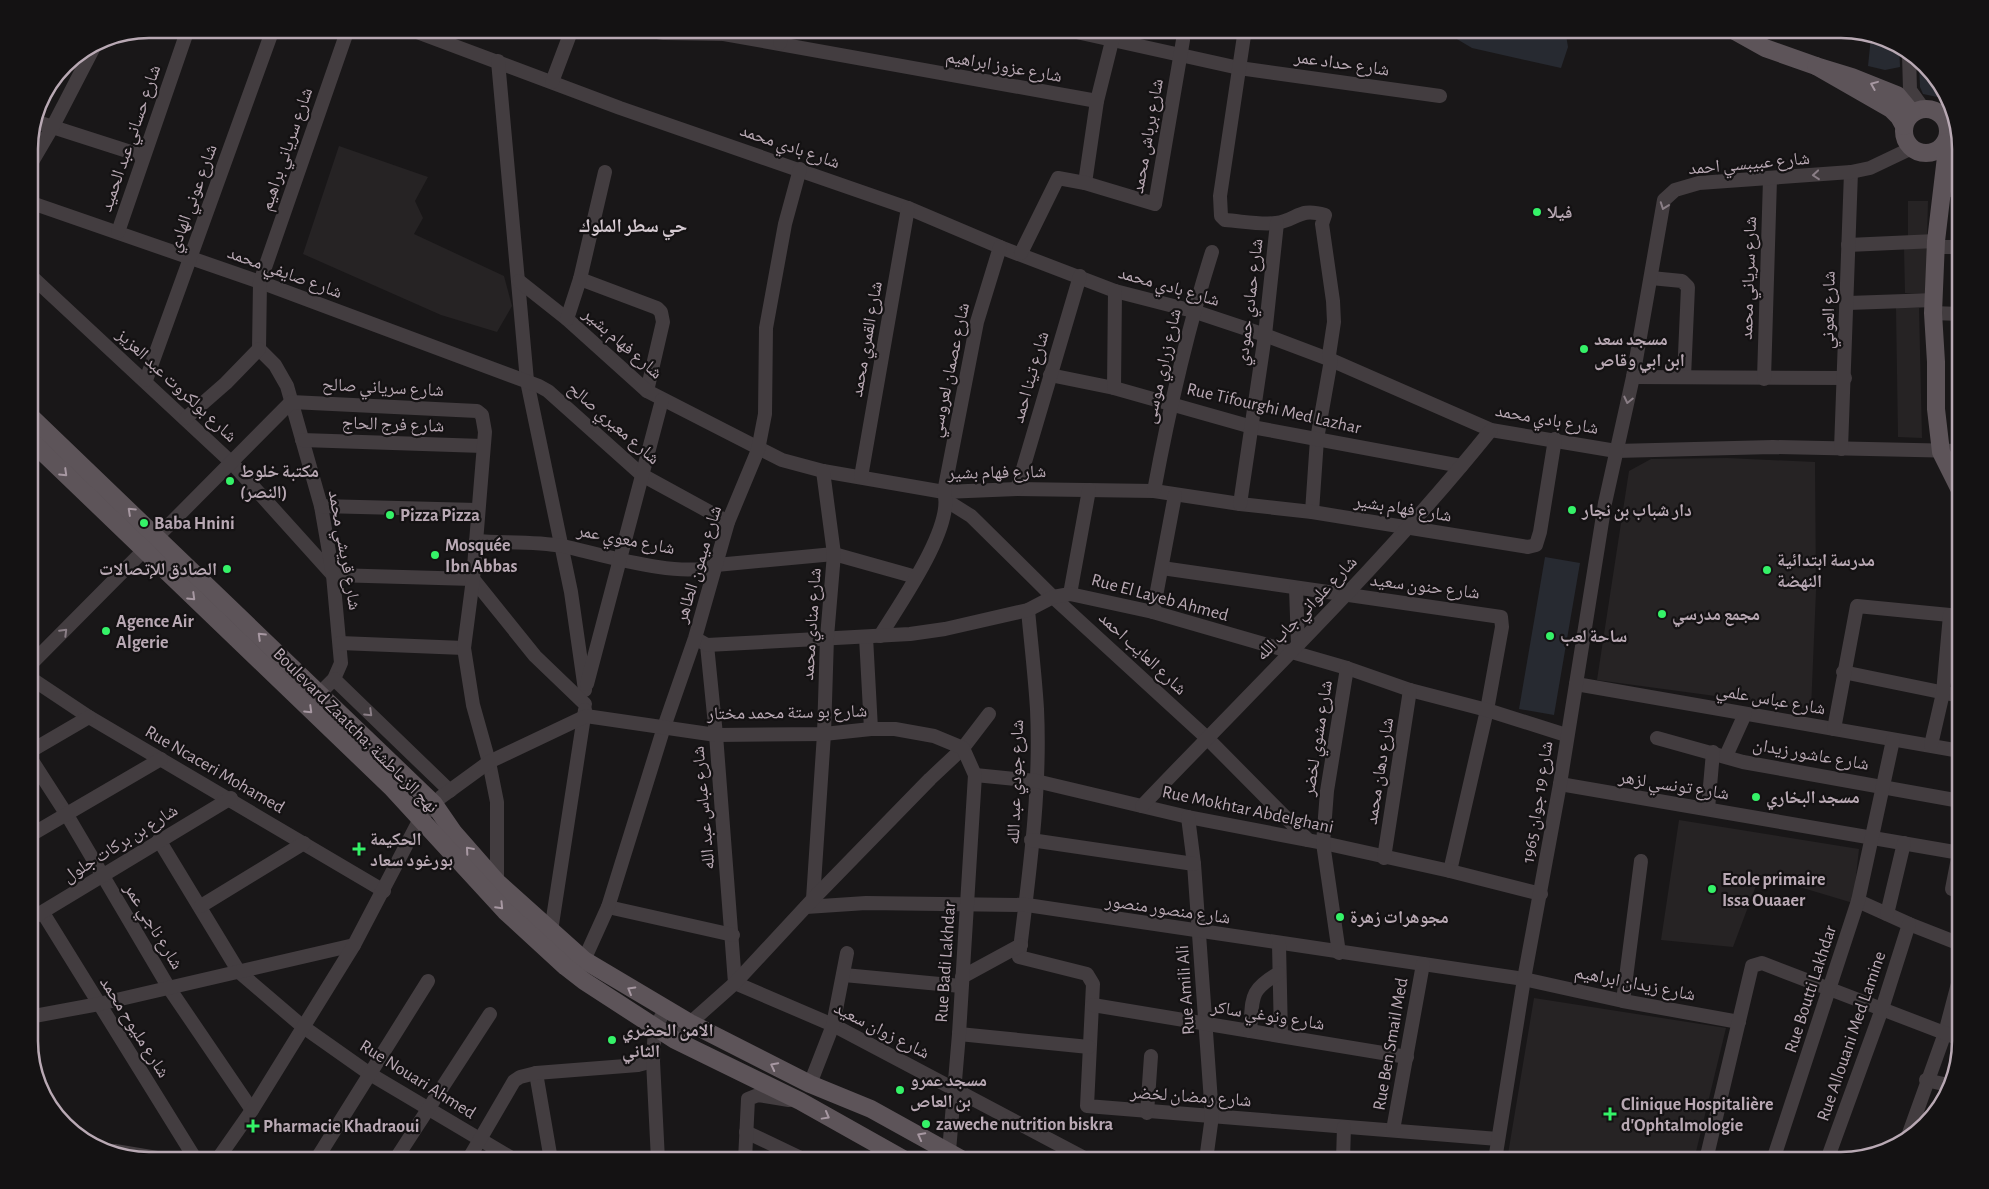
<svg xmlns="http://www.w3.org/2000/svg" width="1989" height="1189" viewBox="0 0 1989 1189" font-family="'Alegreya Sans','Noto Naskh Arabic',sans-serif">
<rect width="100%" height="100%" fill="#191718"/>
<g fill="#262324">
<path d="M339 146 428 177 415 201 423 218 414 234 504 276 512 306 497 332 441 315 303 254Z"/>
<path d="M1908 201H1928L1927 238 1908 237Z"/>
<path d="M1904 248H1928L1927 294 1905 293Z"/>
<path d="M1896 308H1919L1922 438 1898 437Z"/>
<path d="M1727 458 1815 462 1816 591 1811 709 1597 680 1629 471 1651 459Z"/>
<path d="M1679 820 1859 849 1853 903 1760 875 1733 947 1661 940Z"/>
<path d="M1534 998 1726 1028 1694 1160H1507Z"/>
</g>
<g fill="#272a31">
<path d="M1440 29H1565L1568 47 1561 68 1472 48Z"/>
<path d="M1871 37 1899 45 1900 67 1885 70 1868 66Z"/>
<path d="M1919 64 1944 89 1947 99 1923 94 1920 87Z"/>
<path d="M1545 557 1580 563 1554 715 1519 709Z"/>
</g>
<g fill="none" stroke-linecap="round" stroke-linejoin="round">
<g stroke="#433d40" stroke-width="14">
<path d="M409 29 620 108 908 208 1000 247 1115 291 1193 311 1265 335 1331 360 1491 430 1616 451 1773 447 1960 451"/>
<path d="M638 29 664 33 724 34 1097 101"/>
<path d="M1063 29 1239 68 1440 96"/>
<path d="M1245 29 1220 196 1221 216 1225 220C1241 221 1260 225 1276 223 1298 220 1298 207 1325 215L1322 224 1333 301 1334 322 1329 355 1331 360 1317 439 1312 512"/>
<path d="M780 43 781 29"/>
<path d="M1909 54 1910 90 1923 108"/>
<path d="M498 61 527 381 571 592 585 690"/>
<path d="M552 82 572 29"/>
<path d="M34 121 143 156"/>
<path d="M1948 127 1953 117"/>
<path d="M29 167 53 126 96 43"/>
<path d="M1085 183 1097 101 1115 29"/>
<path d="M1941 189 1960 191"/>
<path d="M29 202 260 282 539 386 548 391 642 475 728 522"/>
<path d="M118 232 188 29"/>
<path d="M1848 245 1936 241"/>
<path d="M1936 247H1960"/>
<path d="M1021 253 1058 178 1085 183 1155 204 1183 40"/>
<path d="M29 274 232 463 333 575 473 579 535 656 585 704"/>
<path d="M1651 278 1682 281 1688 287 1684 377"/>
<path d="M580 279 657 308 661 312 663 322 647 391"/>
<path d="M519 281 567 319 647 391 782 460 823 471 944 492 1017 489 1154 491 1240 504 1312 512 1528 547 1536 545 1540 532 1555 439"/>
<path d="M1848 303 1934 300"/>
<path d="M1933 313 1960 314"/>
<path d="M567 319 580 279 605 172"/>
<path d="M259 349 275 365 287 386 321 506 333 575 341 663 334 679 320 693"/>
<path d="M259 349 260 282 348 29"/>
<path d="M1050 375 1114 388 1252 427 1461 466"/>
<path d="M1633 377 1845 378"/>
<path d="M1764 379 1770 179"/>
<path d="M146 380 273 29"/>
<path d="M1114 388 1115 291"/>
<path d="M186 418 226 383 259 349"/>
<path d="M302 440 483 446"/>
<path d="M1841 449 1851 172"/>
<path d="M861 477 908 208"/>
<path d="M1017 489 1080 276"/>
<path d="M1154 491C1169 410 1187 331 1212 252"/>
<path d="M947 501 971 516 1053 597 1207 738 1308 840"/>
<path d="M1240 504 1265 335 1277 223"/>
<path d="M321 506 477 510"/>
<path d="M476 541C504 543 535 541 563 546 600 554 683 580 716 565L834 554 916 577"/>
<path d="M1162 568 1501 617 1502 627 1487 710 1450 871"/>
<path d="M1296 588 1298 645"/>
<path d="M1070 594 1089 490"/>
<path d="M1028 610C1031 643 1035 676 1037 709 1041 791 1029 875 1019 957L1087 974 1093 984 1087 1106 1498 1139"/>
<path d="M1153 612 1175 495"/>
<path d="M880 636C899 605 955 526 944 492L977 322 1000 247"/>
<path d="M866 637 871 729"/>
<path d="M700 641 707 645 716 735 735 983 833 1025 1088 1160"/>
<path d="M340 643 464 648"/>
<path d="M707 645 910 634 945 629 1028 610 1053 597 1070 594 1153 612 1347 668 1410 690 1487 710 1566 735"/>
<path d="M29 666 291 402 477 411 482 415 485 432 473 579 464 648 473 705 489 762 497 802V882"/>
<path d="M1843 672 1960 696"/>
<path d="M29 677 89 717 384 891"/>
<path d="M334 679 450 791"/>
<path d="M587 684 662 400"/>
<path d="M1576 684 1960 751"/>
<path d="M1834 729 1857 606 1960 616"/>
<path d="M1657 738 1743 762 1960 801"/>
<path d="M1931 745 1943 693 1950 615"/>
<path d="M29 752 89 717"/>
<path d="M29 756 67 815 169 988 252 1110"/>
<path d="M1726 756 1745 714"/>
<path d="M975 775 1036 781 1188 817 1328 844 1450 871 1541 894"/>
<path d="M1560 784 1960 853"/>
<path d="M1142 806C1260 682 1384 563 1491 430"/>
<path d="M1708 809 1713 752"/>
<path d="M1188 817 1194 864 1212 1116 1206 1160"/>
<path d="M29 836 161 759"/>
<path d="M159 840 239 972 302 1026 370 1074 515 1160"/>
<path d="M1031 840 1194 864"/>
<path d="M1959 853 1952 889 1960 892"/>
<path d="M1384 858 1410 690"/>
<path d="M813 899 824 734 827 637 834 554 823 471"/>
<path d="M1858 901 1909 924 1960 944"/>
<path d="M201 906 304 843"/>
<path d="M608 907 733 935"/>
<path d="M806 907 866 903 1027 905 1524 979 1623 1001 1739 1022"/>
<path d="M43 913 196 1160"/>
<path d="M1887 914 1904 843"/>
<path d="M29 920 231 798"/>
<path d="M551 931 585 710"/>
<path d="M1279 944 1281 1036"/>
<path d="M1339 953 1323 843 1327 791 1347 668"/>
<path d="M584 960 608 907 664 727 695 638 728 522 758 450 765 414 766 328 785 224 800 169"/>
<path d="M844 975 961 986"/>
<path d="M962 977 1021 945"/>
<path d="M1623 1001 1641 861"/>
<path d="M1093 1005 1407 1057"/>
<path d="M29 1017 99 1004 354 945"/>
<path d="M1250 1031C1253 998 1248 991 1279 973"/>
<path d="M959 1034 1089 1047"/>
<path d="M675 1040 690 1023 735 983 813 899 930 779 963 748 989 714"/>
<path d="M536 1073 551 1160"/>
<path d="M1926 1080 1948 1085"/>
<path d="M810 1084 833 1025 847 953"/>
<path d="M1147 1113 1151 1056"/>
<path d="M1393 1130 1423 964"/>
<path d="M746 1132 805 1160"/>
<path d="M1908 1136 1945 1033 1960 976"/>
<path d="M115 1151 169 1160"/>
<path d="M217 1160 252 1110 354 945 420 819 441 797 489 762 586 716 716 735 824 734 871 729H895L934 736 963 748 975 775 959 1034 949 1151"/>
<path d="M316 1160 428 981"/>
<path d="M395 1160 490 1014"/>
<path d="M468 1160 514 1081 520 1077 536 1073 638 1065 653 1061"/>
<path d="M658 1160 653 1061 655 1028 665 1010"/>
<path d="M745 1160 748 1099 758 1095 789 1100"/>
<path d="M1343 1160 1344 1127"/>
<path d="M1495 1160 1524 979 1560 784 1605 503 1633 377 1664 200 1675 190 1699 183 1851 172 1870 168 1912 148"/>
<path d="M1706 1160 1752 966 1762 963 1960 1039"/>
<path d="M1773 1160 1858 901 1893 740"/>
<path d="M1827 1160 1882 1009 1909 924"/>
</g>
<g stroke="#5d5459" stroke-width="18">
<path d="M1731 29 1765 48 1816 66"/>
<circle cx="1926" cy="131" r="22"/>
<path d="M1904 126 1899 117 1891 109 1816 66 1852 77 1897 95 1912 113"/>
<path d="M1946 142V157L1936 241 1933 313 1936 362V409L1941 452 1960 490"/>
<path d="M29 415 434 804 454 833 497 882 584 960 690 1023 810 1084 871 1109 963 1160"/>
<path d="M29 439 391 787 505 911 566 967 584 981 675 1040 800 1101 905 1160"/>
</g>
</g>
<defs><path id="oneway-chevron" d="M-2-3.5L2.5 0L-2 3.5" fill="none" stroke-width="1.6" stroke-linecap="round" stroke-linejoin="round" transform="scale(1.25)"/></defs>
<g stroke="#a798a2">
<use href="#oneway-chevron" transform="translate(1874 85) rotate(-158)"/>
<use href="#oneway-chevron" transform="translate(64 473) rotate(44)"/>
<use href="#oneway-chevron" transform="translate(131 511) rotate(-137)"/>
<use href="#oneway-chevron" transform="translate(192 597) rotate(44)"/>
<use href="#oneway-chevron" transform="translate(261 636) rotate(-136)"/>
<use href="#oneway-chevron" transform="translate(309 710) rotate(44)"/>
<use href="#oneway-chevron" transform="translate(469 850) rotate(-131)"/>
<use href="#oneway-chevron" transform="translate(500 906) rotate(46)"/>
<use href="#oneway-chevron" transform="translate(631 990) rotate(-150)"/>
<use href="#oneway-chevron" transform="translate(774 1066) rotate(-153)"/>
<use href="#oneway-chevron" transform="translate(826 1116) rotate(29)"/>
<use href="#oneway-chevron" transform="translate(921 1136) rotate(-152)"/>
</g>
<g stroke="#8a7e86">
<use href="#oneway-chevron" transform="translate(1816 175) rotate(175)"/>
<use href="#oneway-chevron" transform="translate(1664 206) rotate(110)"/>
<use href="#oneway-chevron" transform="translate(1628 400) rotate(103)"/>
<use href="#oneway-chevron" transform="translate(64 632) rotate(-45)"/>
<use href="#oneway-chevron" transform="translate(369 713) rotate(44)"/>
</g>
<g fill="#35f268" stroke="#141213" stroke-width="2">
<circle cx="1537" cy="212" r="5"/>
<circle cx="1584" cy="349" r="5"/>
<circle cx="230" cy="481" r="5"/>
<circle cx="1572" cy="510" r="5"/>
<circle cx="390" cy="515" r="5"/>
<circle cx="144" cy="523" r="5"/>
<circle cx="435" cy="555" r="5"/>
<circle cx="227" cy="569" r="5"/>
<circle cx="1767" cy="570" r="5"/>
<circle cx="1662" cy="614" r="5"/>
<circle cx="106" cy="631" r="5"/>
<circle cx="1550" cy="636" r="5"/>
<circle cx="1756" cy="797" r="5"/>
<path d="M356.5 841.5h5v5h5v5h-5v5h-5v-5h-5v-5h5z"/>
<circle cx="1712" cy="889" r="5"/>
<circle cx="1340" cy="917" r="5"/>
<circle cx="612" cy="1040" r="5"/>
<circle cx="900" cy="1090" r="5"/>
<path d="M1607.5 1106.5h5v5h5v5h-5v5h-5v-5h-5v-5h5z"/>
<circle cx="926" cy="1124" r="5"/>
<path d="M250.5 1118.5h5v5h5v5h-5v5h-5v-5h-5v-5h5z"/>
</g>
<g text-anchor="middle" stroke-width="4.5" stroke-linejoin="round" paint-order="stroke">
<g font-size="18" fill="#b9a9b4" stroke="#141213">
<text transform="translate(1342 63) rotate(8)" y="6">شارع حداد عمر</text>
<text transform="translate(1004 66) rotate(10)" y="6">شارع عزوز ابراهيم</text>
<text transform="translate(1147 136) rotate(-80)" y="6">شارع برباش محمد</text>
<text transform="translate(130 138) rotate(-71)" y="6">شارع حساني عبد الحميد</text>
<text transform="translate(790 146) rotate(19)" y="6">شارع بادي محمد</text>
<text transform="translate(286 149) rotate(-71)" y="6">شارع سرياني براهيم</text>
<text transform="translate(1749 163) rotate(-5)" y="6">شارع عبيبسي احمد</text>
<text transform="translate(192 198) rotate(-70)" y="6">شارع عوني الهادي</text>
<text transform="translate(285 272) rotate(20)" y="6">شارع صايفي محمد</text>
<text transform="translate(1748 278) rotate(-88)" y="6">شارع سرياني محمد</text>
<text transform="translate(1169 286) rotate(16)" y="6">شارع بادي محمد</text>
<text transform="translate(1249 302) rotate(-83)" y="6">شارع حمادي حمودي</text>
<text transform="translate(1828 310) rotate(-89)" y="6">شارع العوني</text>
<text transform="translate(866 339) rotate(-80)" y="6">شارع القمري محمد</text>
<text transform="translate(623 343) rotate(41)" y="6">شارع فهام بشير</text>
<text transform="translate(1162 366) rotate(-77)" y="6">شارع زراري موسى</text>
<text transform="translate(949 370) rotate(-78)" y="6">شارع عصمان لعروسي</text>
<text transform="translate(1030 377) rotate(-74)" y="6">شارع تينا احمد</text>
<text transform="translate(177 385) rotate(43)" y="6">شارع بولكروت عبد العزيز</text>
<text transform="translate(383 387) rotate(3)" y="6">شارع سرياني صالح</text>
<text transform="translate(1274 408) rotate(13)" y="6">Rue Tifourghi Med Lazhar</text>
<text transform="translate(1547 419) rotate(10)" y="6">شارع بادي محمد</text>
<text transform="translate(614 423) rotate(41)" y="6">شارع معيري صالح</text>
<text transform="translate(393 424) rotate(2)" y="6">شارع فرج الحاج</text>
<text transform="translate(997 472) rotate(-1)" y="6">شارع فهام بشير</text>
<text transform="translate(1403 508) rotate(9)" y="6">شارع فهام بشير</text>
<text transform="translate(626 539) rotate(11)" y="6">شارع معوي عمر</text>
<text transform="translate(345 550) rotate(80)" y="6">شارع قريشي محمد</text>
<text transform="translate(698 564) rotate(-73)" y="6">شارع ميمون الطاهر</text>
<text transform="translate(1425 586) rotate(7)" y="6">شارع حنون سعيد</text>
<text transform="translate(1160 597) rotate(15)" y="6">Rue El Layeb Ahmed</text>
<text transform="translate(1306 608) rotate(-46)" y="6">شارع علواني جاب الله</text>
<text transform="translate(811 624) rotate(-86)" y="6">شارع منادي محمد</text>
<text transform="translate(1143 653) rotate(43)" y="6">شارع العايب احمد</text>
<text transform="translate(1771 699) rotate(10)" y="6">شارع عباس علمي</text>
<text transform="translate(787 712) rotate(-1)" y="6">شارع بو ستة محمد مختار</text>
<text transform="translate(356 730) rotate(45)" y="6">Boulevard Zaatcha; نهج الزعاطشة</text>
<text transform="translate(1317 738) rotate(-81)" y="6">شارع مشوي لخضر</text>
<text transform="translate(1811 754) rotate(10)" y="6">شارع عاشور زيدان</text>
<text transform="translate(215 769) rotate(30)" y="6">Rue Ncaceri Mohamed</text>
<text transform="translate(1379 771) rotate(-81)" y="6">شارع دهان محمد</text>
<text transform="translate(1015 782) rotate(-88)" y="6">شارع جودي عبد الله</text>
<text transform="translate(1674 785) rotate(9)" y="6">شارع تونسي لزهر</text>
<text transform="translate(1537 802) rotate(-81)" y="6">شارع 19 جوان 1965</text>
<text transform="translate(703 808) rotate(-95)" y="6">شارع عباس عبد الله</text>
<text transform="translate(1248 809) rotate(12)" y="6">Rue Mokhtar Abdelghani</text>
<text transform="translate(120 843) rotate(-32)" y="6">شارع بن بركات جلول</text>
<text transform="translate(1168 909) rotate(8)" y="6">شارع منصور منصور</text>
<text transform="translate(154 926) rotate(59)" y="6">شارع ناجي عمر</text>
<text transform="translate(945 962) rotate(-86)" y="6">Rue Badi Lakhdar</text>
<text transform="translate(1635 983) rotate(11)" y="6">شارع زيدان ابراهيم</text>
<text transform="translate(1810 989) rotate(-72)" y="6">Rue Boutti Lakhdar</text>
<text transform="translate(1185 990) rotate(-94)" y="6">Rue Amili Ali</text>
<text transform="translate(1268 1015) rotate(9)" y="6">شارع ونوغي ساكر</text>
<text transform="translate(135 1027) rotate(58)" y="6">شارع مليوح محمد</text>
<text transform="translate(882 1030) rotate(27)" y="6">شارع زوان سعيد</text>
<text transform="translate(1851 1036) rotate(-71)" y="6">Rue Allouani Med Lamine</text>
<text transform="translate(1390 1044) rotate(-80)" y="6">Rue Ben Smail Med</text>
<text transform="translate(418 1079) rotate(32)" y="6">Rue Nouari Ahmed</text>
<text transform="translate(1191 1096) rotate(4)" y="6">شارع رمضان لخضر</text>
</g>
<g font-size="18" font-weight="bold" fill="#b9a9b4" stroke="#141213" text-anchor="start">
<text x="1547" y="218">فيلا</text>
<text x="1594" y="345">مسجد سعد<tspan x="1594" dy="21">ابن ابي وقاص</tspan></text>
<text x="240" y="477">مكتبة خلوط<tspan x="240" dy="21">(النصر)</tspan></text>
<text x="1582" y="516">دار شباب بن نجار</text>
<text x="400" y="521">Pizza Pizza</text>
<text x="154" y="529">Baba Hnini</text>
<text x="445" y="551">Mosquée<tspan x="445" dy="21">Ibn Abbas</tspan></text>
<text x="1777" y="566">مدرسة ابتدائية<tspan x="1777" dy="21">النهضة</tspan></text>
<text x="217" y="575" text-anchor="end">الصادق للإتصالات</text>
<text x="1672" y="620">مجمع مدرسي</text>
<text x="116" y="627">Agence Air<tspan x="116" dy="21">Algerie</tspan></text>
<text x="1560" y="642">ساحة لعب</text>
<text x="1766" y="803">مسجد البخاري</text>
<text x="370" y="845">الحكيمة<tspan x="370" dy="21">بورغود سعاد</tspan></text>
<text x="1722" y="885">Ecole primaire<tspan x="1722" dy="21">Issa Ouaaer</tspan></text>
<text x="1350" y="923">مجوهرات زهرة</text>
<text x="622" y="1036">الامن الحضري<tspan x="622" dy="21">الثاني</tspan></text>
<text x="910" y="1086">مسجد عمرو<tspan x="910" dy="21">بن العاص</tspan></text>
<text x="1621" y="1110">Clinique Hospitalière<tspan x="1621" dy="21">d'Ophtalmologie</tspan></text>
<text x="936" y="1130">zaweche nutrition biskra</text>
<text x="263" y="1132">Pharmacie Khadraoui</text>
</g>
<g font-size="19" font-weight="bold" fill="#d5cad1" stroke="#141213">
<text x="633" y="232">حي سطر الملوك</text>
</g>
</g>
<path d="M0 0H1989V1189H0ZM149 38H1841A111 111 0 0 1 1952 149V1041A111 111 0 0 1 1841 1152H149A111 111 0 0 1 38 1041V149A111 111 0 0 1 149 38Z" fill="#141213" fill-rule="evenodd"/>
<path fill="none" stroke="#b9a9b4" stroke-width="2.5" d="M149 38H1841A111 111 0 0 1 1952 149V1041A111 111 0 0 1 1841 1152H149A111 111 0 0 1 38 1041V149A111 111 0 0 1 149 38Z"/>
</svg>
